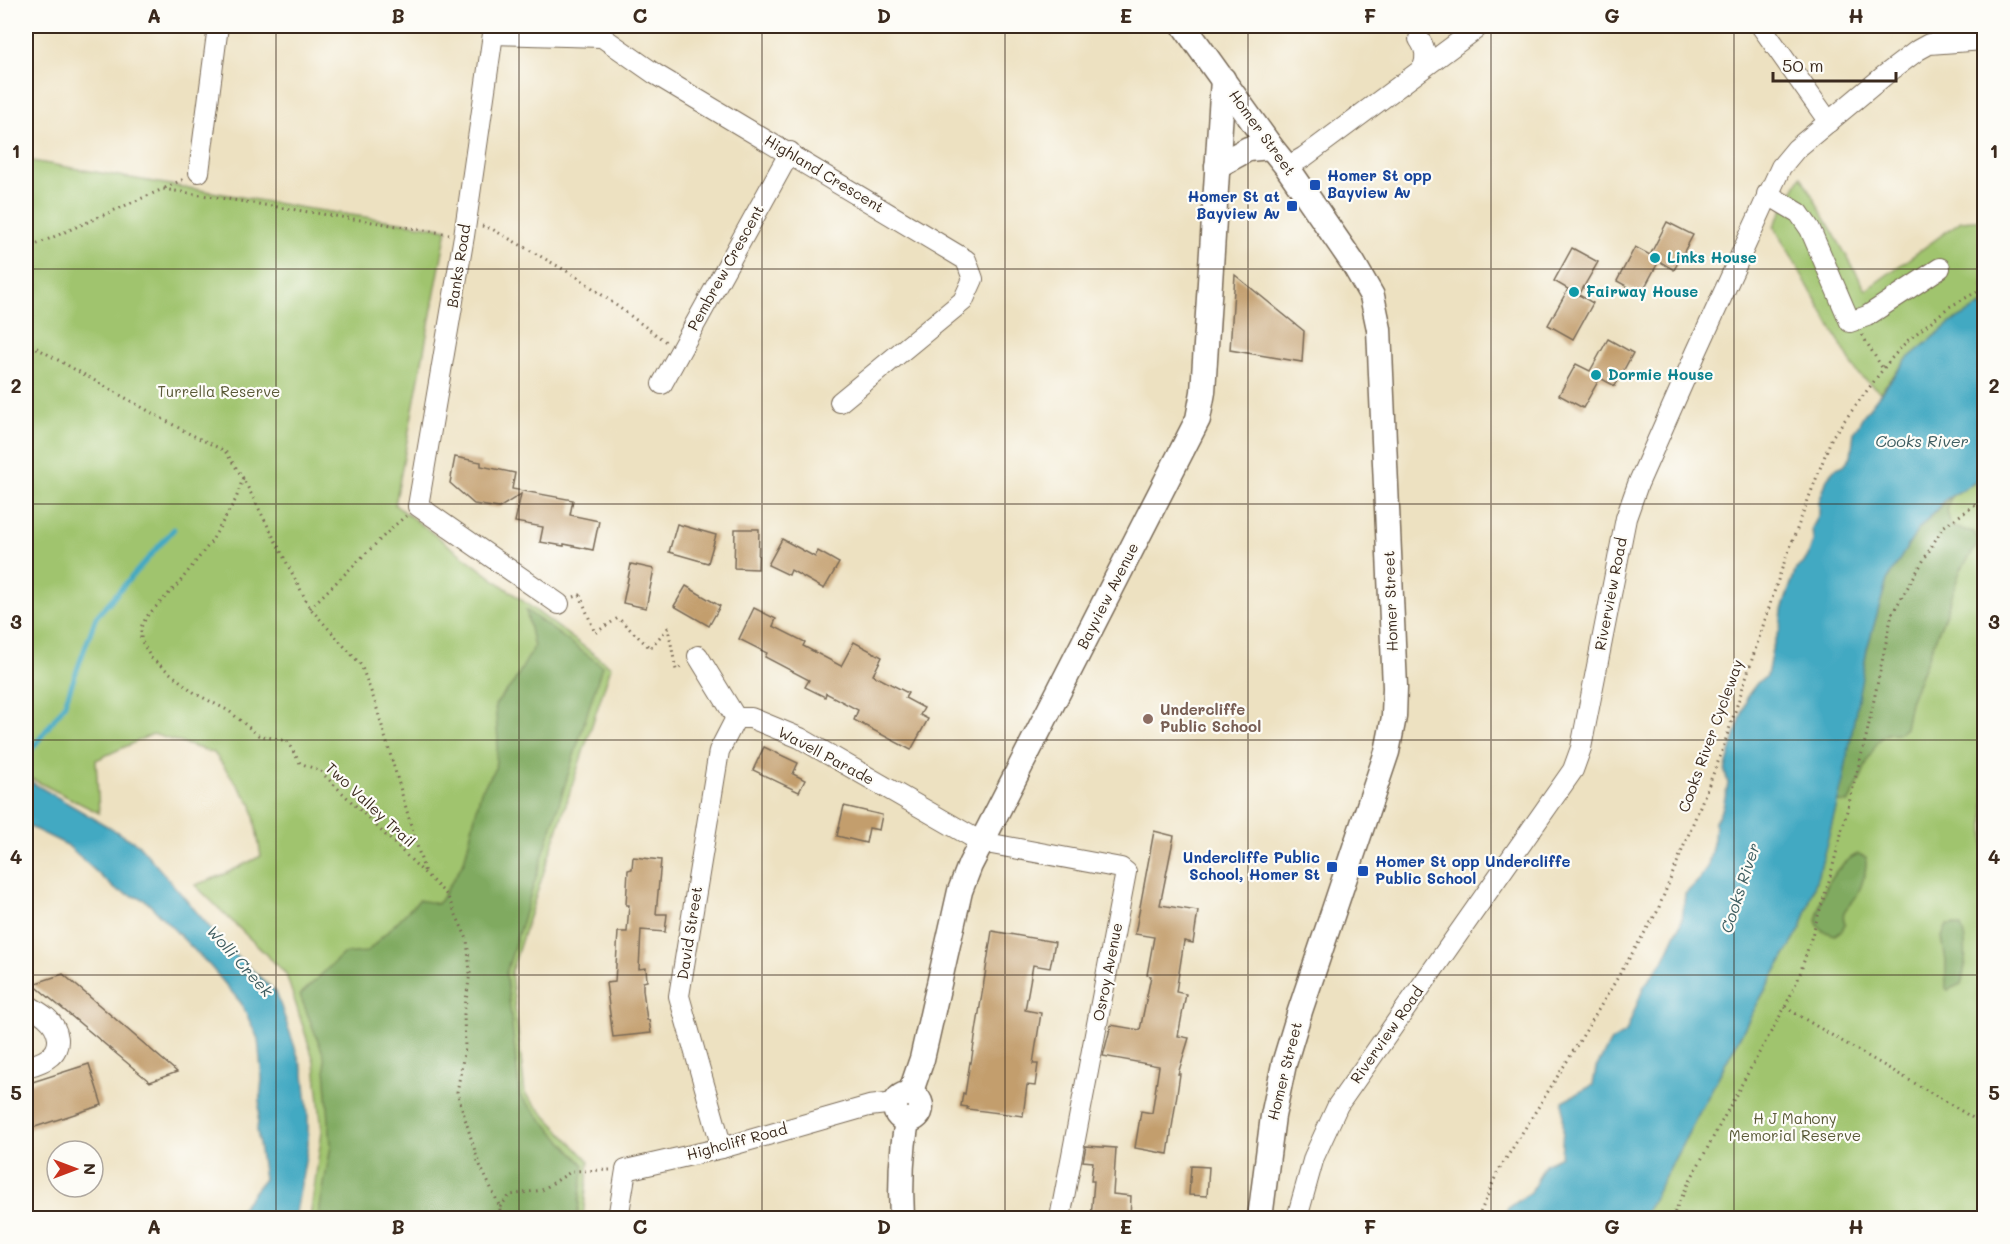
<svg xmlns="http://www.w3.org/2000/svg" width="2010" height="1244" viewBox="0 0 2010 1244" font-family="Mali,sans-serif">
<rect width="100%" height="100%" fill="#fdfcf7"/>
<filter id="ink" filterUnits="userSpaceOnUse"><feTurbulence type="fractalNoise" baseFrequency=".0167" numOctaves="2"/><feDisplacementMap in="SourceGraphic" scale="12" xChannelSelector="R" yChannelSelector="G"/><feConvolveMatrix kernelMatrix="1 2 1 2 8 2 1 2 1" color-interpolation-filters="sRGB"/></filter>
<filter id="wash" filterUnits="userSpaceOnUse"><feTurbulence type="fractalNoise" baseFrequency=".008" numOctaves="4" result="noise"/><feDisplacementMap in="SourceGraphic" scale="24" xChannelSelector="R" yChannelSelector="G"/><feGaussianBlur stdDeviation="1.35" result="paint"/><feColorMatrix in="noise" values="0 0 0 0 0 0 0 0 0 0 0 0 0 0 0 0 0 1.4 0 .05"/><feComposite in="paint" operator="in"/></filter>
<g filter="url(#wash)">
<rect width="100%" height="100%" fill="#ede1c1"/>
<g fill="#a0c46e" stroke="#6e7746" stroke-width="1.5">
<path d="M26 160 310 209 447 229 395 505 611 667 511 972 525 1094 589 1161 583 1218H310L322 1131 315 1064 286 974 195 885 223 875 261 856 252 805 214 753 153 734 96 760 99 813 26 776Z"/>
<path d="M1801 176 1866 290 1961 221 1984 219V304L1949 324 1907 359 1880 392 1857 373 1774 226Z"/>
<path d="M1984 471V1218H1643L1760 999 1801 928 1822 862 1843 781 1867 649 1917 531 1946 499 1980 480Z"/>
</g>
<g fill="#80aa61" stroke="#5e6a40" stroke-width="1.5">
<path d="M1951 497 1947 511 1951 527 1974 532 1979 539 1978 544 1960 571 1946 613 1910 702 1905 728 1899 733C1894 733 1890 732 1885 735 1870 745 1862 782 1851 798L1848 803 1837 802 1867 649 1887 580 1917 531Z"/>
<path d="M526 610 602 666 506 973 520 1096 584 1165 577 1218H318L331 1146 324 1056 300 995 343 954 367 952 419 900 438 904 464 862 481 791 495 770 498 739 495 705 514 682 534 647Z"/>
<path d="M1858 854 1866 857C1867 869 1863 884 1857 895 1851 907 1839 908 1845 924L1842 930 1835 935 1823 931 1817 924C1817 898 1833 865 1858 854Z"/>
<path d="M1947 925H1954L1961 927C1968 942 1966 968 1961 984L1948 990 1946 988V961L1942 937Z"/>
</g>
<g fill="#43a9c2" stroke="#3f6a70" stroke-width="1.5">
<path d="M1984 304V471L1981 479 1946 499 1917 531 1887 580 1867 649 1843 781 1822 862 1801 928 1760 999 1643 1218H1507V1209L1531 1192 1545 1164 1561 1156 1563 1129V1101L1593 1085 1596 1068 1611 1041 1626 1032 1644 986 1663 961 1682 920 1685 894 1700 879 1708 865 1714 839 1715 822 1723 807 1728 784 1725 771 1737 729 1748 695 1757 683 1767 676 1772 649 1780 629 1782 610 1796 569 1803 564 1808 556 1813 541 1812 528 1819 515V502L1827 479 1834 469 1844 465 1851 456 1854 432 1863 416 1907 359 1949 324Z"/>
<path d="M26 779 138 844 225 945 276 992 304 1074 308 1115V1145L295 1218H233L264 1179 257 1130 262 1079 258 1039 241 1003 211 967 145 900 116 890 67 845 26 825Z"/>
</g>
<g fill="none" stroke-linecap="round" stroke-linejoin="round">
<path stroke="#43a9c2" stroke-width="5" d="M26 757 64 706 96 617 174 529"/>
</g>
<g id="blocks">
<g fill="#c39e6d">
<path d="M1667 222 1693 235 1674 270 1659 261 1641 294 1617 281 1635 247 1650 255Z"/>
<path d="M1572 248 1598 262 1579 295 1593 303 1573 339 1548 325 1568 289 1554 281Z"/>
<path d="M1235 275 1304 331 1302 362 1230 350Z"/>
<path d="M1608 339 1633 353 1615 386 1600 378 1583 408 1559 395 1576 364 1590 371Z"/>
<path d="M455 457 481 462V466L515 473 512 489 573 500 570 515 599 521 593 550 564 544V546L540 542 543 527 515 522 521 494 499 508 474 504 450 483Z"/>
<path d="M677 524 716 535 708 563 669 552Z"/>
<path d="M735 529H759L758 569 734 568Z"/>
<path d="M782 539 815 557 818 551 839 563 824 589 791 570 789 575 768 565Z"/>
<path d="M631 564 654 569 646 608 623 603Z"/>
<path d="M686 586 720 606 709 626 674 606Z"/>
<path d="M754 608 776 619 773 626 805 642 803 646 841 666 854 642 882 657 873 675 908 693 905 698 924 708 920 715 928 719 911 750 854 720 858 710 826 693 825 697 805 687 809 680 765 657 767 653 739 639Z"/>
<path d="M764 747 798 763 793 774 805 780 799 792 753 770Z"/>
<path d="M844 806 882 815 879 830 869 828 866 843 837 836Z"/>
<path d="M1154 831 1174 836 1160 905 1198 911 1193 943 1184 941 1176 992 1186 994 1178 1036 1189 1038 1178 1074H1180L1168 1154 1135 1148 1141 1111 1152 1113 1159 1066 1103 1056 1111 1025 1140 1030 1151 976 1147 975 1154 937 1135 934Z"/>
<path d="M633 857 661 860 656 914H667L665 932 641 930 639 969 646 968 647 981 643 982V990L647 1020H649L651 1033 613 1037 606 983 615 982 618 932H627L629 905H626L628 870 632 869Z"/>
<path d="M992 931 1055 942 1050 968 1033 965 1025 1010 1041 1013 1033 1064H1038L1035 1086 1027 1085 1023 1116 967 1109 968 1107 961 1106 963 1093 965 1094 970 1062 971 1063Z"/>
<path d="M63 974 177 1072 150 1082 33 984Z"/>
<path d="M89 1064 102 1105 26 1130V1084Z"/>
<path d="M1086 1146 1116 1148 1113 1194 1131 1196 1130 1218H1091L1094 1181H1091L1093 1162 1083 1161Z"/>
<path d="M1191 1166 1209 1167 1207 1196 1189 1195Z"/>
</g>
</g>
</g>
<g filter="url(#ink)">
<use href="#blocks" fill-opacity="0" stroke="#796a57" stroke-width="1.5"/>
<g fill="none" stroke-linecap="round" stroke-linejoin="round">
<g stroke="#796a57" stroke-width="22">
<g id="minor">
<path d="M492 26 493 34 464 236 418 506 559 604"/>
<path d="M1761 26 1829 122"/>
<path d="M493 34 602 37 655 74 966 260 973 279 963 301 840 402"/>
<path d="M1419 39C1426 49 1427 57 1423 68"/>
<path d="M1287 167 1304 157 1476 29 1477 26"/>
<path d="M199 172 218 26"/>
<path d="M1767 194 1799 213 1810 229 1850 322 1867 316 1940 268"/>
<path d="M662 384 790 152"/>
<path d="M698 656 736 718H751L800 738 981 842 1121 868 1126 872 1060 1218"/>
<path d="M26 1004C32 1008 40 1012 46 1017 59 1028 64 1048 48 1058 42 1063 33 1065 26 1067"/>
<path d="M722 1148 679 996 719 751 736 718"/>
<path d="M618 1218 626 1170 722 1148 869 1106 895 1103"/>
<path d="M1297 1218 1314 1157 1338 1105 1573 770 1581 748 1626 518 1638 484 1696 353 1781 167 1796 149 1885 75 1918 50 1929 44 1984 40"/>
</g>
</g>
<g stroke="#796a57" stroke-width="27">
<g id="major">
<path d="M1184 26 1271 147 1287 167 1353 263 1372 296 1379 329 1395 687 1394 717 1387 752 1300 1011 1284 1064 1273 1116 1260 1218"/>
<path d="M1217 166 1248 149 1271 147"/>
<circle cx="908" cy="1107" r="13"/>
<path d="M910 1094 922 1059 960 891 970 865 1198 419 1203 392 1223 79"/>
<path d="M902 1218C900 1185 901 1154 907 1120"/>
</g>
</g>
<g stroke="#796a57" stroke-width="3" stroke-dasharray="1.5 4.5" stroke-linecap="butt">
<path d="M165 188 184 179"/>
<path d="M482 226 492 229 579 278 666 342"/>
<path d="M26 249 163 189 449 234"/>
<path d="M1862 335 1883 369"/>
<path d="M26 342 186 432 225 451 243 478 310 608 361 665 375 702 425 873"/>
<path d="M243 478 236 499 211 542 179 583 147 616 141 627V640L151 658 196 694 229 711 258 735 287 741 300 763 320 771 447 895 467 939 470 973 464 1014 465 1048 457 1092 478 1161 500 1207V1218"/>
<path d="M574 597 580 595 595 633 618 618 650 648 668 628 676 670 684 665"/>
<path d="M310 608 395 525 406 516"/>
<path d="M1785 1007C1851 1048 1919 1084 1984 1125"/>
<path d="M500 1207 510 1195 542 1190 572 1171 610 1170"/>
<path d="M1478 1218 1497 1173 1579 1042 1657 912 1720 757 1781 571 1832 437 1890 360 1907 341 1949 307 1984 288"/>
<path d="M1672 1218 1687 1186 1744 1080 1785 1007 1799 977 1829 881 1867 733 1892 614 1943 527 1984 499"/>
</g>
<use href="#minor" stroke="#fff" stroke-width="20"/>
<use href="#major" stroke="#fff" stroke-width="24"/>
</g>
</g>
<path fill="none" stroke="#3b2a1e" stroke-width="1.5" stroke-opacity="0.55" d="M276 26V1218M519 26V1218M762 26V1218M1005 26V1218M1248 26V1218M1491 26V1218M1734 26V1218M26 269H1984M26 504H1984M26 740H1984M26 975H1984"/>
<g fill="#1a4fb4" stroke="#fdfcf7" stroke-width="2">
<rect x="1309" y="179" width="12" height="12" rx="3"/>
<rect x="1286" y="200" width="12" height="12" rx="3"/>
<rect x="1326" y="861" width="12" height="12" rx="3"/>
<rect x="1357" y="865" width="12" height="12" rx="3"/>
</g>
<g fill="#0f9aa8" stroke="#fdfcf7" stroke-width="2">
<circle cx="1655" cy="258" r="6"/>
<circle cx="1574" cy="292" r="6"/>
<circle cx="1596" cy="375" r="6"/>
</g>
<circle fill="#8d6e63" stroke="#fdfcf7" stroke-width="2" cx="1148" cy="719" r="6"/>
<g text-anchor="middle" stroke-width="4.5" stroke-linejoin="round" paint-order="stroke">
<g font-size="15" fill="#3b2a1e" stroke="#fdfcf7">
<text transform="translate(1262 133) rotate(54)" y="5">Homer Street</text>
<text transform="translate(824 174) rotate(31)" y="5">Highland Crescent</text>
<text transform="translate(459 266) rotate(-81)" y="5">Banks Road</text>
<text transform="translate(726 268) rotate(-61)" y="5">Pembrew Crescent</text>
<text transform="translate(1611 594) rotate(-79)" y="5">Riverview Road</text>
<text transform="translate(1108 596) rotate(-63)" y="5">Bayview Avenue</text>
<text transform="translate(1391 601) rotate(-92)" y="5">Homer Street</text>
<text transform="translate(1711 736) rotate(-70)" y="5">Cooks River Cycleway</text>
<text transform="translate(826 756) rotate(28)" y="5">Wavell Parade</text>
<text transform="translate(370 805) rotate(43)" y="5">Two Valley Trail</text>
<text transform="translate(690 933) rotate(-81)" y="5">David Street</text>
<text transform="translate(1108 972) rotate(-79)" y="5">Osroy Avenue</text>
<text transform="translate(1387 1035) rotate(-55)" y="5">Riverview Road</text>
<text transform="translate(1285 1071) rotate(-76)" y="5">Homer Street</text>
<text transform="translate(737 1142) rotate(-15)" y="5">Highcliff Road</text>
</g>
<g font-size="15" font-weight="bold" fill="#164399" stroke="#fdfcf7" text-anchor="start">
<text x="1327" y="181">Homer St opp<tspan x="1327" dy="17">Bayview Av</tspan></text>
<text x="1280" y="202" text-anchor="end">Homer St at<tspan x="1280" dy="17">Bayview Av</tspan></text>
<text x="1320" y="863" text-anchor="end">Undercliffe Public<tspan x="1320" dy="17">School, Homer St</tspan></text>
<text x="1375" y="867">Homer St opp Undercliffe<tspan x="1375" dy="17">Public School</tspan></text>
</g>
<g font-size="15" font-weight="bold" fill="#0d838f" stroke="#fdfcf7" text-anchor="start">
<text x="1667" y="263">Links House</text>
<text x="1586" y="297">Fairway House</text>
<text x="1608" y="380">Dormie House</text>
</g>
<g font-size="15" fill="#595836" stroke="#fdfcf7">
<text x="219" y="397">Turrella Reserve</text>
<text x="1795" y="1124">H J Mahony<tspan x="1795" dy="17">Memorial Reserve</tspan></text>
</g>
<g font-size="15" font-weight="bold" fill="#785e54" stroke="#fdfcf7" text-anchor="start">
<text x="1160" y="715">Undercliffe<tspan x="1160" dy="17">Public School</tspan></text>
</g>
<g font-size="16" font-style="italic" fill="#3e5d60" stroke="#fdfcf7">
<text x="1922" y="447">Cooks River</text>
<text transform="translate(1740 888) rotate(-72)" y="6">Cooks River</text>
<text transform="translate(240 961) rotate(48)" y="6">Wolli Creek</text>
</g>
</g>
<rect width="2010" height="1244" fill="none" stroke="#fdfcf7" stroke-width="66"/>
<g transform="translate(75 1169) rotate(90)"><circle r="28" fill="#fdfcf7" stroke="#afa8a0" stroke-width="1.5"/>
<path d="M0-4.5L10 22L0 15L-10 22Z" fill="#c8321e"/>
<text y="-9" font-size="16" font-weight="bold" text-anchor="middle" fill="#3b2a1e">N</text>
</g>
<path d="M1773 72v9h123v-9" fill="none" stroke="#3b2a1e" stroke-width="3"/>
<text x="1782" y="72" font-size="18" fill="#3b2a1e" stroke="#fdfcf7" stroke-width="4.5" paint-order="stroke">50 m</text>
<rect x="33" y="33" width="1944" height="1178" fill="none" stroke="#3b2a1e" stroke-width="2"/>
<g font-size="20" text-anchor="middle" font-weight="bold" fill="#3b2a1e">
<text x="154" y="23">A</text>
<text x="398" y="23">B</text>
<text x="640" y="23">C</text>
<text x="884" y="23">D</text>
<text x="1126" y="23">E</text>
<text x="1370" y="23">F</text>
<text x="1612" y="23">G</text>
<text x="1856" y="23">H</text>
<text x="16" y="158">1</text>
<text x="1994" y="158">1</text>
<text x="16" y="393">2</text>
<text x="1994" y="393">2</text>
<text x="16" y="629">3</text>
<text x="1994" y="629">3</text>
<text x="16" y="864">4</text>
<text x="1994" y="864">4</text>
<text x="16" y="1100">5</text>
<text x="1994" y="1100">5</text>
<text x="154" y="1234">A</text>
<text x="398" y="1234">B</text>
<text x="640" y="1234">C</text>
<text x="884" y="1234">D</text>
<text x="1126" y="1234">E</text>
<text x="1370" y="1234">F</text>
<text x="1612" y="1234">G</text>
<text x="1856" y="1234">H</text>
</g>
</svg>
